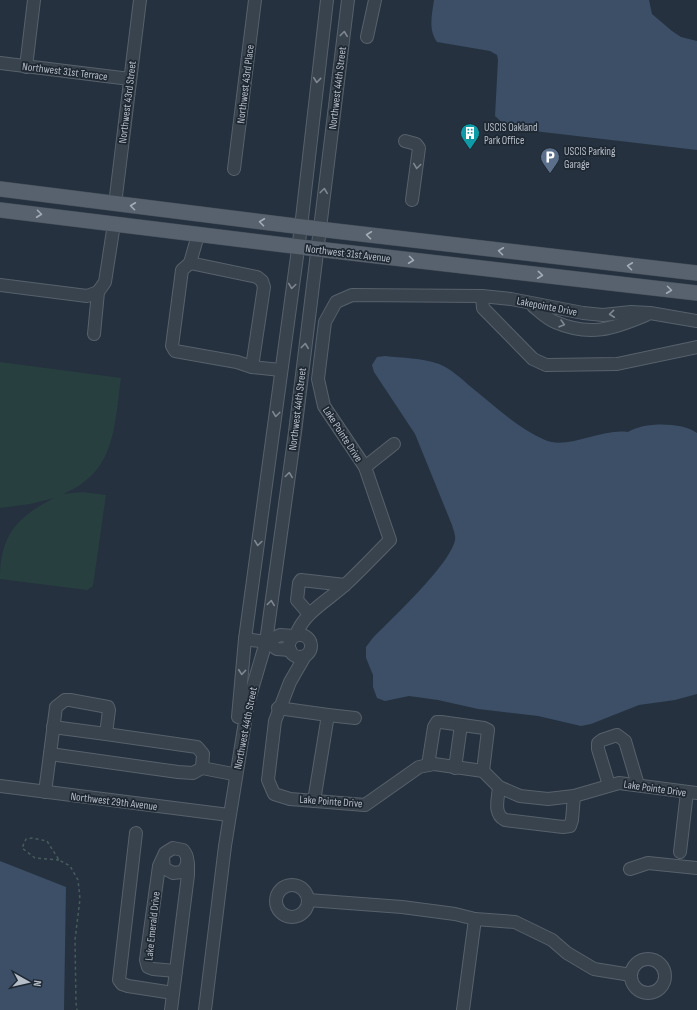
<svg xmlns="http://www.w3.org/2000/svg" width="697" height="1010" viewBox="0 0 697 1010" font-family="'Sofia Sans Condensed',sans-serif">
<rect width="100%" height="100%" fill="#25313e"/>
<path fill="#283f40" d="M0 362 121 378C114 427 116 472 63 494L82 492 106 495 93 586 87 590 0 579C0 535 17 517 54 498L30 504 0 508Z"/>
<g fill="#3c4f67">
<path d="M434 0H649L652 14 672 31 681 37 697 41V150L508 128 495 116 498 60 497 55 490 51 437 42C428 29 432 15 434 0Z"/>
<path d="M385 356C402 358 422 358 439 364 451 369 462 379 471 387 495 406 517 428 545 440 568 450 602 428 628 432 644 422 682 422 697 433V694L675 700 639 705 591 724 581 726 538 716 478 709 438 700 409 696 385 701 377 698 373 687V675L366 658V647L372 639C391 619 450 565 455 540 456 536 453 529 452 525L415 434 374 372 372 365 377 357Z"/>
<path d="M0 861 66 887 64 1010H0Z"/>
</g>
<g fill="none" stroke-linecap="round" stroke-linejoin="round">
<g stroke="#57616c" stroke-width="14">
<g id="minor">
<path d="M367 37 375 0"/>
<path d="M0 63 130 79"/>
<path d="M26 67 34 0"/>
<path d="M405 141 416 144 419 148 412 200"/>
<path d="M234 169 255 0"/>
<path d="M115 204 140 0"/>
<path d="M198 235 190 263 257 277 262 281 264 287 252 367 281 370"/>
<path d="M190 263 182 270 172 346 175 351 237 362 252 367"/>
<path d="M0 285 87 296 98 292"/>
<path d="M482 296 483 308 533 359 546 365 617 364 697 347"/>
<path d="M533 306C539 311 547 319 555 322 590 337 613 329 646 315"/>
<path d="M94 334 98 292 105 282 114 224"/>
<path d="M365 467 394 444"/>
<path d="M309 614 297 600 299 583 301 580 345 585"/>
<circle cx="300" cy="646" r="11"/>
<path d="M296 635C304 612 329 600 346 584 361 570 375 555 390 540L365 467 324 406 318 379 325 322 336 302 352 295 482 296 511 299 583 313 603 315 631 312 650 313 697 321"/>
<path d="M245 639 266 642 277 649 290 650"/>
<path d="M266 642 280 635 294 636"/>
<path d="M305 656 290 682 275 721 268 780 274 794 290 799 365 805 419 767 434 764 483 771 499 787 520 796 548 799 574 796 619 783 697 793"/>
<path d="M278 708 328 715 314 801"/>
<path d="M328 715 355 718"/>
<path d="M238 717 245 639 301 227 327 0"/>
<path d="M53 727 106 734"/>
<path d="M50 754 56 707 65 700H70L108 707 109 710 106 734 197 747 203 754 202 768"/>
<path d="M428 765 434 727 437 722H441L484 728 488 730 483 771"/>
<path d="M455 768 461 725"/>
<path d="M609 785 598 749V743L602 740 617 735 625 741 638 785"/>
<path d="M0 786 229 815"/>
<path d="M499 787C498 799 493 814 505 820L563 827 570 826 572 820 574 796"/>
<path d="M45 792 50 754 178 772 193 773 202 768 233 774"/>
<path d="M136 833 119 980 122 984 128 986 173 993"/>
<path d="M680 852 687 792"/>
<path d="M163 858 164 868 173 873 182 872C189 865 189 857 183 850L173 848 165 853 159 866 146 960 148 967 153 969 176 971"/>
<path d="M630 869 648 863 697 868"/>
<circle cx="292" cy="901" r="16"/>
<path d="M308 900 402 907 455 914 475 919 515 922 552 940 567 953 594 969 631 975"/>
<circle cx="648" cy="976" r="17"/>
<path d="M171 1010 188 875V863"/>
<path d="M205 1010 225 846 248 703 266 642 295 432 348 0"/>
<path d="M463 1010 475 919"/>
</g>
</g>
<g stroke="#434c57" stroke-width="16">
<g id="major">
<path d="M0 189 327 230 697 273"/>
<path d="M0 210 317 249 697 293"/>
</g>
</g>
<path stroke="#475c5e" stroke-width="1.5" stroke-dasharray="3 3" stroke-linecap="butt" d="M59 860 35 858 22 848 26 839 32 838 47 841 59 860 70 866 78 880 80 899 75 940 76 1003 77 1010"/>
<use href="#minor" stroke="#39434e" stroke-width="12"/>
<use href="#major" stroke="#57626e" stroke-width="15"/>
</g>
<defs><path id="oneway-chevron" d="M-2-3.5L2.5 0L-2 3.5" fill="none" stroke-width="1.6" stroke-linecap="round" stroke-linejoin="round"/></defs>
<g stroke="#7e8792">
<use href="#oneway-chevron" transform="translate(344 34) rotate(-83)"/>
<use href="#oneway-chevron" transform="translate(317 80) rotate(96)"/>
<use href="#oneway-chevron" transform="translate(417 166) rotate(98)"/>
<use href="#oneway-chevron" transform="translate(324 191) rotate(-83)"/>
<use href="#oneway-chevron" transform="translate(292 286) rotate(98)"/>
<use href="#oneway-chevron" transform="translate(612 314) rotate(174)"/>
<use href="#oneway-chevron" transform="translate(562 324) rotate(16)"/>
<use href="#oneway-chevron" transform="translate(305 346) rotate(-83)"/>
<use href="#oneway-chevron" transform="translate(276 414) rotate(97)"/>
<use href="#oneway-chevron" transform="translate(289 475) rotate(-82)"/>
<use href="#oneway-chevron" transform="translate(258 543) rotate(98)"/>
<use href="#oneway-chevron" transform="translate(271 603) rotate(-82)"/>
<use href="#oneway-chevron" transform="translate(242 672) rotate(95)"/>
</g>
<g stroke="#a3acb7">
<use href="#oneway-chevron" transform="translate(133 206) rotate(-173)"/>
<use href="#oneway-chevron" transform="translate(39 214) rotate(7)"/>
<use href="#oneway-chevron" transform="translate(262 222) rotate(-173)"/>
<use href="#oneway-chevron" transform="translate(369 235) rotate(-173)"/>
<use href="#oneway-chevron" transform="translate(501 251) rotate(-173)"/>
<use href="#oneway-chevron" transform="translate(411 260) rotate(7)"/>
<use href="#oneway-chevron" transform="translate(630 266) rotate(-173)"/>
<use href="#oneway-chevron" transform="translate(540 275) rotate(6)"/>
<use href="#oneway-chevron" transform="translate(669 290) rotate(7)"/>
</g>
<defs>
<g id="building-pin" transform="scale(1)"><path d="M0 17L-7.5 6A9.5 9.5 0 1 1 7.5 6Z" fill="#0f9aa8" stroke="#1e2833"/><path d="M-4-6H4V6H1V3H-1V6H-4ZM-2.5-4.3h1.7v1.8h-1.7ZM.8-4.3h1.7v1.8H.8ZM-2.5-1h1.7V.8h-1.7ZM.8-1h1.7V.8H.8Z" fill="#fff"/></g>
<g id="parking-pin" transform="scale(1)"><path d="M0 17L-7.5 6A9.5 9.5 0 1 1 7.5 6Z" fill="#5c6f8a" stroke="#1e2833"/><path d="M-3.5-5.5H1a3.5 3.5 0 0 1 0 7H-1V5.5H-3.5ZM-1-3.4V-.6H.8a1.4 1.4 0 0 0 0-2.8Z" fill="#fff"/></g>
</defs>
<g fill-rule="evenodd">
<use href="#building-pin" x="470" y="133"/>
<use href="#parking-pin" x="550" y="157"/>
</g>
<g text-anchor="middle" stroke-width="3.5" stroke-linejoin="round" paint-order="stroke">
<g font-size="11" fill="#b6bec9" stroke="#1e2833">
<text transform="translate(65 71) rotate(7)" y="4">Northwest 31st Terrace</text>
<text transform="translate(245 84) rotate(-83)" y="4">Northwest 43rd Place</text>
<text transform="translate(337 88) rotate(-83)" y="4">Northwest 44th Street</text>
<text transform="translate(127 102) rotate(-83)" y="4">Northwest 43rd Street</text>
<text transform="translate(348 253) rotate(7)" y="4">Northwest 31st Avenue</text>
<text transform="translate(547 306) rotate(11)" y="4">Lakepointe Drive</text>
<text transform="translate(297 409) rotate(-83)" y="4">Northwest 44th Street</text>
<text transform="translate(343 434) rotate(57)" y="4">Lake Pointe Drive</text>
<text transform="translate(245 728) rotate(-79)" y="4">Northwest 44th Street</text>
<text transform="translate(655 788) rotate(8)" y="4">Lake Pointe Drive</text>
<text transform="translate(114 801) rotate(7)" y="4">Northwest 29th Avenue</text>
<text transform="translate(331 801) rotate(4)" y="4">Lake Pointe Drive</text>
<text transform="translate(152 926) rotate(-84)" y="4">Lake Emerald Drive</text>
</g>
<g font-size="11" fill="#b6bec9" stroke="#1e2833" text-anchor="start">
<text x="484" y="131">USCIS Oakland<tspan x="484" dy="13">Park Office</tspan></text>
<text x="564" y="155">USCIS Parking<tspan x="564" dy="13">Garage</tspan></text>
</g>
</g>
<g transform="translate(28 982) rotate(98)" stroke="#1e2833" stroke-width="3" paint-order="stroke">
<path d="M0-3L7 15L0 10L-7 15Z" fill="#b6bec9"/>
<text y="-6" font-size="11" font-weight="bold" text-anchor="middle" fill="#b6bec9">N</text>
</g>
</svg>
